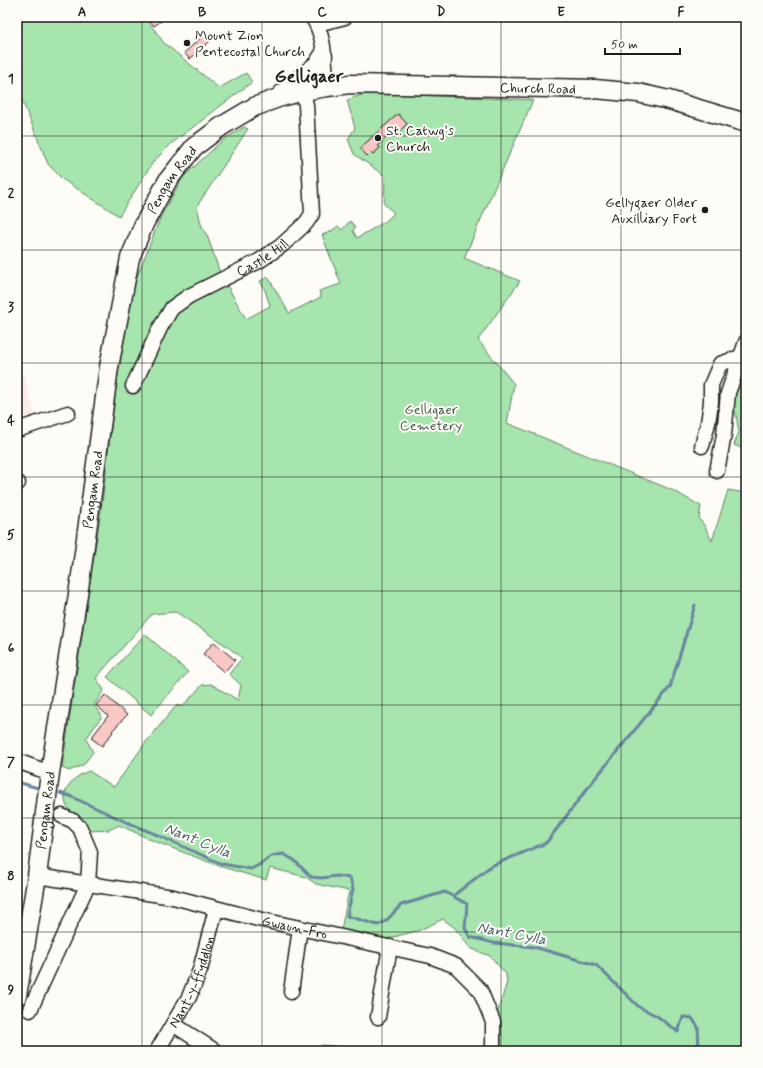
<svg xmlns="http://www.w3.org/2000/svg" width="763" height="1068" viewBox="0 0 763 1068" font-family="Mynerve,sans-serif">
<rect width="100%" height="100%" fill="#fdfcf7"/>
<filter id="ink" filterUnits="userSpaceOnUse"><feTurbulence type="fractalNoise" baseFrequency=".025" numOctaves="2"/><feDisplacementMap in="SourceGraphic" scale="8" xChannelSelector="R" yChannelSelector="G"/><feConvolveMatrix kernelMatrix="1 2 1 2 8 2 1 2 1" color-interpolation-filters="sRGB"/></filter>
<g filter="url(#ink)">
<path fill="#fcece8" d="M17 354 36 417 17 423Z"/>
<g fill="#a6e5ad" stroke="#618064">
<path d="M17 17H145L164 43 219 88 246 73 252 82 171 144 153 162 119 216 62 179 48 164 17 88Z"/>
<path d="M367 93 533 100 464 258 520 281 478 340 514 384 507 423 672 490 701 506 699 519 704 525 712 541 728 490 746 493V1051H500L501 1043 500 1025 497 1014 507 982 506 974 490 956 470 948 455 928 443 919 420 930 379 941 341 930 349 891 316 884 306 877 270 868 266 880 219 866 154 841 119 825 109 830 88 831C85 826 82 821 78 818 75 814 69 811 67 807 59 790 74 776 89 771L114 787 146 742 177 705 182 707 202 685 211 684 238 700 241 685 229 674 242 658 228 647 176 612 152 614 96 678 104 690 94 705 102 716 86 739 93 752 83 765 69 771 62 768 102 503 116 385 134 284 161 216 183 177 223 140 244 127 248 129 197 206 201 224 208 238 220 273 246 319 270 306 265 290 260 281 268 277 289 313 321 297 319 291 341 284 322 235 330 232 338 226 342 230 350 221 355 227 353 231 357 238 386 221 394 213 384 204 385 176 354 154 348 139 355 128 347 100Z"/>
<path d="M746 363V450L734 445 739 432 733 400Z"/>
<path d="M145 634 188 672 151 715 107 677Z"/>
<path d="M322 1045 367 1049V1051H320Z"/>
</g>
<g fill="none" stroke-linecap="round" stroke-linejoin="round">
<g stroke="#68859f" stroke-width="3">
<path d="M17 782 38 788"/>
<path d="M60 793 70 796 126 822 157 835 222 864 251 869 259 865 271 856 283 854 294 860 311 877 321 878 337 876 350 878 353 889 347 916 378 925 386 921 401 905 445 892 467 904 465 928 470 937 494 943 534 947 596 965 639 1007 657 1016 678 1032 683 1017 692 1018 698 1027 699 1051"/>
<path d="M453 896 491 866 546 843 593 781 670 687 695 605"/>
<path d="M744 1051 746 1048"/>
</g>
</g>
<g fill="#f9c8c5" stroke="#1c1c1c">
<path d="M147 17H167L154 26Z"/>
<path d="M204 35 210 41 190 59 184 53Z"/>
<path d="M398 114 407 124 398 132 396 129 378 145 380 148 373 154 371 152 367 156 360 148Z"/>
<path d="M214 642 235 660 224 672 203 654Z"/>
<path d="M105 695 127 715 112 731 113 732 102 746 91 738 108 716 96 705Z"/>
</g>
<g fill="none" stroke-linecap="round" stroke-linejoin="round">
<g stroke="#1c1c1c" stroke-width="17">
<g id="minor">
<path d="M312 17C326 36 324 64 327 87"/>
<path d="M317 24 345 17"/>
<path id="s1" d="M133 386 160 328 172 308 189 296 259 261 281 246 306 223 312 214 306 105 303 91"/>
<path d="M17 430 68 413"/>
<path d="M702 446 708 423 711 402V385L720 364 740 357"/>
<path d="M717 471 724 435 728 393 746 342"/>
<path d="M17 483H18"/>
<path d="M17 761 50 773"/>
<path id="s2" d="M37 876 173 897 258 919 430 956 456 966 480 990 493 1022V1051"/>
<path d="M291 992 300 928"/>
<path d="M30 1010 88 884 90 852 80 828 73 821 62 816"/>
<path d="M378 1017 390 947"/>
<path d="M173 1024 215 1051"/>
<path id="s3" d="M157 1051 189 997 200 970 216 909"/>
</g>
</g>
<g stroke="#1c1c1c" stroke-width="21">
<g id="major">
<path d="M283 93 317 65 323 56"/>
<path id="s4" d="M17 996 37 876 50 773 81 575 109 367 130 258 144 224 168 180 194 147 222 126 254 107 278 98 303 91 327 87 350 84 595 89 638 93 669 100 746 123"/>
</g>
</g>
<use href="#minor" stroke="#fdfcf7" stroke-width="14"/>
<use href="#major" stroke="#fdfcf7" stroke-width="18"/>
</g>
</g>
<path fill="none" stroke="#1c1c1c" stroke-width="1" stroke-opacity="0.55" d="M142 17V1051M262 17V1051M382 17V1051M501 17V1051M621 17V1051M17 136H746M17 250H746M17 363H746M17 477H746M17 591H746M17 705H746M17 818H746M17 932H746"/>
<g fill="#1c1c1c" stroke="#fdfcf7" stroke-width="1.5">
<circle cx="187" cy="43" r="4"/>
<circle cx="378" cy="138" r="4"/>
<circle cx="705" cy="210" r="4"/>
</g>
<g text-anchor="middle" stroke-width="4" stroke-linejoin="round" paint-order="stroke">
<g font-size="14" fill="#1c1c1c" stroke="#fdfcf7" text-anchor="start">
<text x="195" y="40">Mount Zion<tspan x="195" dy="16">Pentecostal Church</tspan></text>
<text x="386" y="135">St. Catwg's<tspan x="386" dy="16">Church</tspan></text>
<text x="697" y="207" text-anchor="end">Gellygaer Older<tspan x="697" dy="16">Auxilliary Fort</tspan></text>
</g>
<g font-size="14" fill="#1c1c1c" stroke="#fdfcf7">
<text dy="5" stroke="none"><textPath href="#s4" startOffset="1235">Church Road</textPath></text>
<text dy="5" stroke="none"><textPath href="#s4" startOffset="836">Pengam Road</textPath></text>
<text dy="5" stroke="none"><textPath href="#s1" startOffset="191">Castle Hill</textPath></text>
<text dy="5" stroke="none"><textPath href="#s4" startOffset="512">Pengam Road</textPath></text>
<text dy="5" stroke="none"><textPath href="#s4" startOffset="188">Pengam Road</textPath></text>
<text dy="5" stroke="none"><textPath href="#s2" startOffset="263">Gwaun-Fro</textPath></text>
<text dy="5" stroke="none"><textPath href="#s3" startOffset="78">Nant-y-ffyddlon</textPath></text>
</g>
<g font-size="14" fill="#455848" stroke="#fdfcf7">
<text x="431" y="414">Gelligaer<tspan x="431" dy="16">Cemetery</tspan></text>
</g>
<g font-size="15" font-style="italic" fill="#485968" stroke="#fdfcf7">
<text transform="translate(198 840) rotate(22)" y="5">Nant Cylla</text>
<text transform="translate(512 933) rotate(11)" y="5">Nant Cylla</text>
</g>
<g font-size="18" font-weight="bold" fill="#1c1c1c" stroke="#fdfcf7">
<text x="309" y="82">Gelligaer</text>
</g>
</g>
<rect width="763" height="1068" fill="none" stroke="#fdfcf7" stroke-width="44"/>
<path d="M605 48v6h75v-6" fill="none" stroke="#1c1c1c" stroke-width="2"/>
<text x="611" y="48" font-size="12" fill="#1c1c1c" stroke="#fdfcf7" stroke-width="3" paint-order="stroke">50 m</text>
<rect x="22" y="22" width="719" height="1024" fill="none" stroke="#1c1c1c" stroke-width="1.5"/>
<g font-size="13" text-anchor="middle" font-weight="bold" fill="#1c1c1c">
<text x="82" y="16">A</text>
<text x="202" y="16">B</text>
<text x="322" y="16">C</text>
<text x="441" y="16">D</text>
<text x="561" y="16">E</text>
<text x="681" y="16">F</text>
<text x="11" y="83">1</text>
<text x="11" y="197">2</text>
<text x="11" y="311">3</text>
<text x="11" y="425">4</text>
<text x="11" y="539">5</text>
<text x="11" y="652">6</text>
<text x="11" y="766">7</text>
<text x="11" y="880">8</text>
<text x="11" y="994">9</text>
</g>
</svg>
